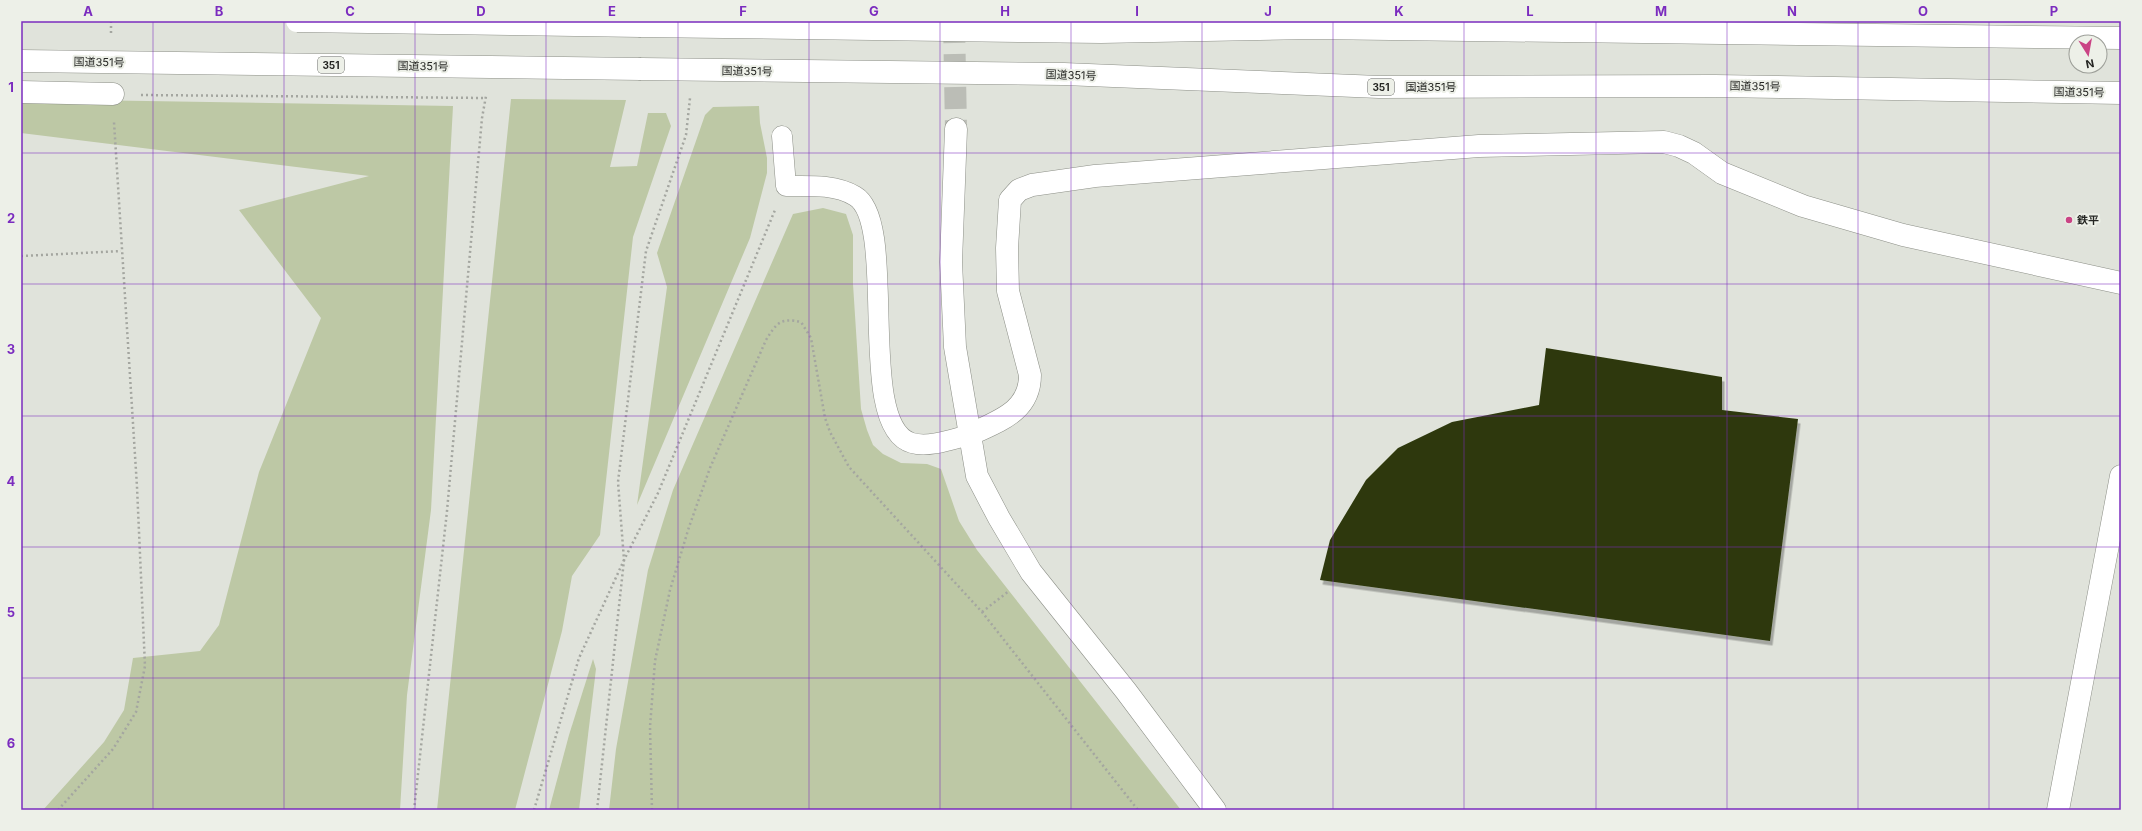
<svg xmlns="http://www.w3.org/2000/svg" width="2142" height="831" viewBox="0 0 2142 831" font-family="Inter,'Noto Sans JP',sans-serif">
<defs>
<filter id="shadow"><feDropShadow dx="2.5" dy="4.5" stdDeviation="0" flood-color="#0004"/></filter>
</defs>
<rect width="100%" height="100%" fill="#e0e3db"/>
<g fill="#bdc8a5">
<path d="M21 99 453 106 431 510 407 695 400 810H43L104 742 124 710 133 658 200 651 219 625 259 472 321 318 239 210 369 176 21 133Z"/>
<path d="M511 99 626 100 610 167 637 166 648 113H666L671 126 633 237 600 535 572 576 562 631 515 810H437Z"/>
<path d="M759 106 760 123 767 158V173L750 238 637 505 667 287 657 253 705 115 713 107Z"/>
<path d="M823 208 846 214 853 235V284L861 409 867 430 873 445 883 454 901 463 927 464 941 469 959 521 977 550 1181 810H609L616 749 648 570 673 490 793 214Z"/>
<path d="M593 659 596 669 579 810H549L569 735Z"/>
</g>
<path fill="#2d380c" filter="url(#shadow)" d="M1546 348 1722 377V410L1798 419 1770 641 1320 580 1330 540 1366 480 1398 448 1452 422 1539 405Z"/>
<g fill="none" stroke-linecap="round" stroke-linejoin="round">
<path stroke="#bbbdb6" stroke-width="22" stroke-dasharray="22 11" stroke-linecap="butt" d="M954 21 956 129"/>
<g stroke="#8c8f87" stroke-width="21">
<path id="lane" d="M782 136 786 186C808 186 835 184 855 196 900 222 854 427 912 443 929 448 953 439 969 435"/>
</g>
<g stroke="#8c8f87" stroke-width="23">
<g id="street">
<path d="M21 92 113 94"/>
<path d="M969 435C998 421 1030 412 1030 375L1008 291 1007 248 1010 200 1019 190 1032 185 1095 176 1479 146 1664 142 1679 146 1694 153 1722 173 1803 206 1903 235 2121 283"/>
</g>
</g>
<g stroke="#8c8f87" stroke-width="23">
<g id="secondary">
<path d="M956 129 951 262 955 347 977 476 999 518 1031 572 1126 691 1215 810"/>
<path d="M2058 810 2121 476"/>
</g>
</g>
<g stroke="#8c8f87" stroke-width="23">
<g id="highway">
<path d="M641 26 1101 32 1313 28 2121 38"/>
<path d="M641 69 1064 74 1379 87 1715 86 2121 93"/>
</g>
</g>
<g stroke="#a4a6a0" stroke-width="2.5" stroke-dasharray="2 3" stroke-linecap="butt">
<path d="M111 21V33"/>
<path d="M141 95 486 98"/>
<path d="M21 256 121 251"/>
<path d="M982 612 1009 591"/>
<path d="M58 810 113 749 136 712 145 666 137 487 114 122"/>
<path d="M414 810 447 511 482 118 486 96"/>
<path d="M534 810 579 658 624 560 658 493 775 210"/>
<path d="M597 810 624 560 618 482 646 251 686 135 690 98"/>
<path d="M652 810 650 727 655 661 670 590 689 527 710 468 766 340C776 324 780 317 801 322L811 338 825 418 830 432 849 467 982 612 1138 810"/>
</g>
<use href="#lane" stroke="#fff" stroke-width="20"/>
<use href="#street" stroke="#fff" stroke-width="22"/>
<use href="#secondary" stroke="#fff" stroke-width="22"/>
<use href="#highway" stroke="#fff" stroke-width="22"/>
<g stroke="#8c8f87" stroke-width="23" stroke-linecap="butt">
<g id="highway-bridge">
<path d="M297 21 641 26"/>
<path d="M21 61 641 69"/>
</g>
</g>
<use href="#highway-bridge" stroke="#fff" stroke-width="22"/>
</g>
<path fill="none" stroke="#7b2cbf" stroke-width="1" stroke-opacity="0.55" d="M153 21V810M284 21V810M415 21V810M546 21V810M678 21V810M809 21V810M940 21V810M1071 21V810M1202 21V810M1333 21V810M1464 21V810M1596 21V810M1727 21V810M1858 21V810M1989 21V810M21 153H2121M21 284H2121M21 416H2121M21 547H2121M21 678H2121"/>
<circle fill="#ca4485" stroke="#edf0e8" stroke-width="1.5" cx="2069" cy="220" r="4"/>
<g text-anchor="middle" stroke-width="4" stroke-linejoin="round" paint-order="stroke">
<g fill="#edf0e8" stroke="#61635e" stroke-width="1">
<rect x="318" y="57" width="26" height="16" rx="3"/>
<rect x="1368" y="79" width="26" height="16" rx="3"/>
</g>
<g font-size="10" font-weight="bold" fill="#252623">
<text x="331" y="69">351</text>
<text x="1381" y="91">351</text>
</g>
<g font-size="11" fill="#252623" stroke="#edf0e8">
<text transform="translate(99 62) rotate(1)" y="4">国道351号</text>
<text transform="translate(423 66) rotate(1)" y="4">国道351号</text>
<text transform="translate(747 71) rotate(1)" y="4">国道351号</text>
<text transform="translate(1071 75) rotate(2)" y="4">国道351号</text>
<text transform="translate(1755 86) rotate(1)" y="4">国道351号</text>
<text x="1431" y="91">国道351号</text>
<text transform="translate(2079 92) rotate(1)" y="4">国道351号</text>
</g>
<g font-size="11" font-weight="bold" fill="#252623" stroke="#edf0e8" text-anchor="start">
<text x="2077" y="224">鉄平</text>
</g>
</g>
<rect width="2142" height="831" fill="none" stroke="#edf0e8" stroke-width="44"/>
<g transform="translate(2088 54) rotate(169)"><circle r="19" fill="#edf0e8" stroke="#9d9f99"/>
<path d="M0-3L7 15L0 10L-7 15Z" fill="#ca4485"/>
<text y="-6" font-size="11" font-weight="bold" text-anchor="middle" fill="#252623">N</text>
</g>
<rect x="22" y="22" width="2098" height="787" fill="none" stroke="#7b2cbf" stroke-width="1.5"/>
<g font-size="13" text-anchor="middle" font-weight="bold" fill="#7b2cbf">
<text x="88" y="16">A</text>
<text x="219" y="16">B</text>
<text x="350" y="16">C</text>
<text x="481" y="16">D</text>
<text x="612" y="16">E</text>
<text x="743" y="16">F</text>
<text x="874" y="16">G</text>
<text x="1005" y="16">H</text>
<text x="1137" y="16">I</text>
<text x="1268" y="16">J</text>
<text x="1399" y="16">K</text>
<text x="1530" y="16">L</text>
<text x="1661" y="16">M</text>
<text x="1792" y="16">N</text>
<text x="1923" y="16">O</text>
<text x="2054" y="16">P</text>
<text x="11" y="92">1</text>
<text x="11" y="223">2</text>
<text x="11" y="354">3</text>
<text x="11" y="486">4</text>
<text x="11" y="617">5</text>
<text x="11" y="748">6</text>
</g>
</svg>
